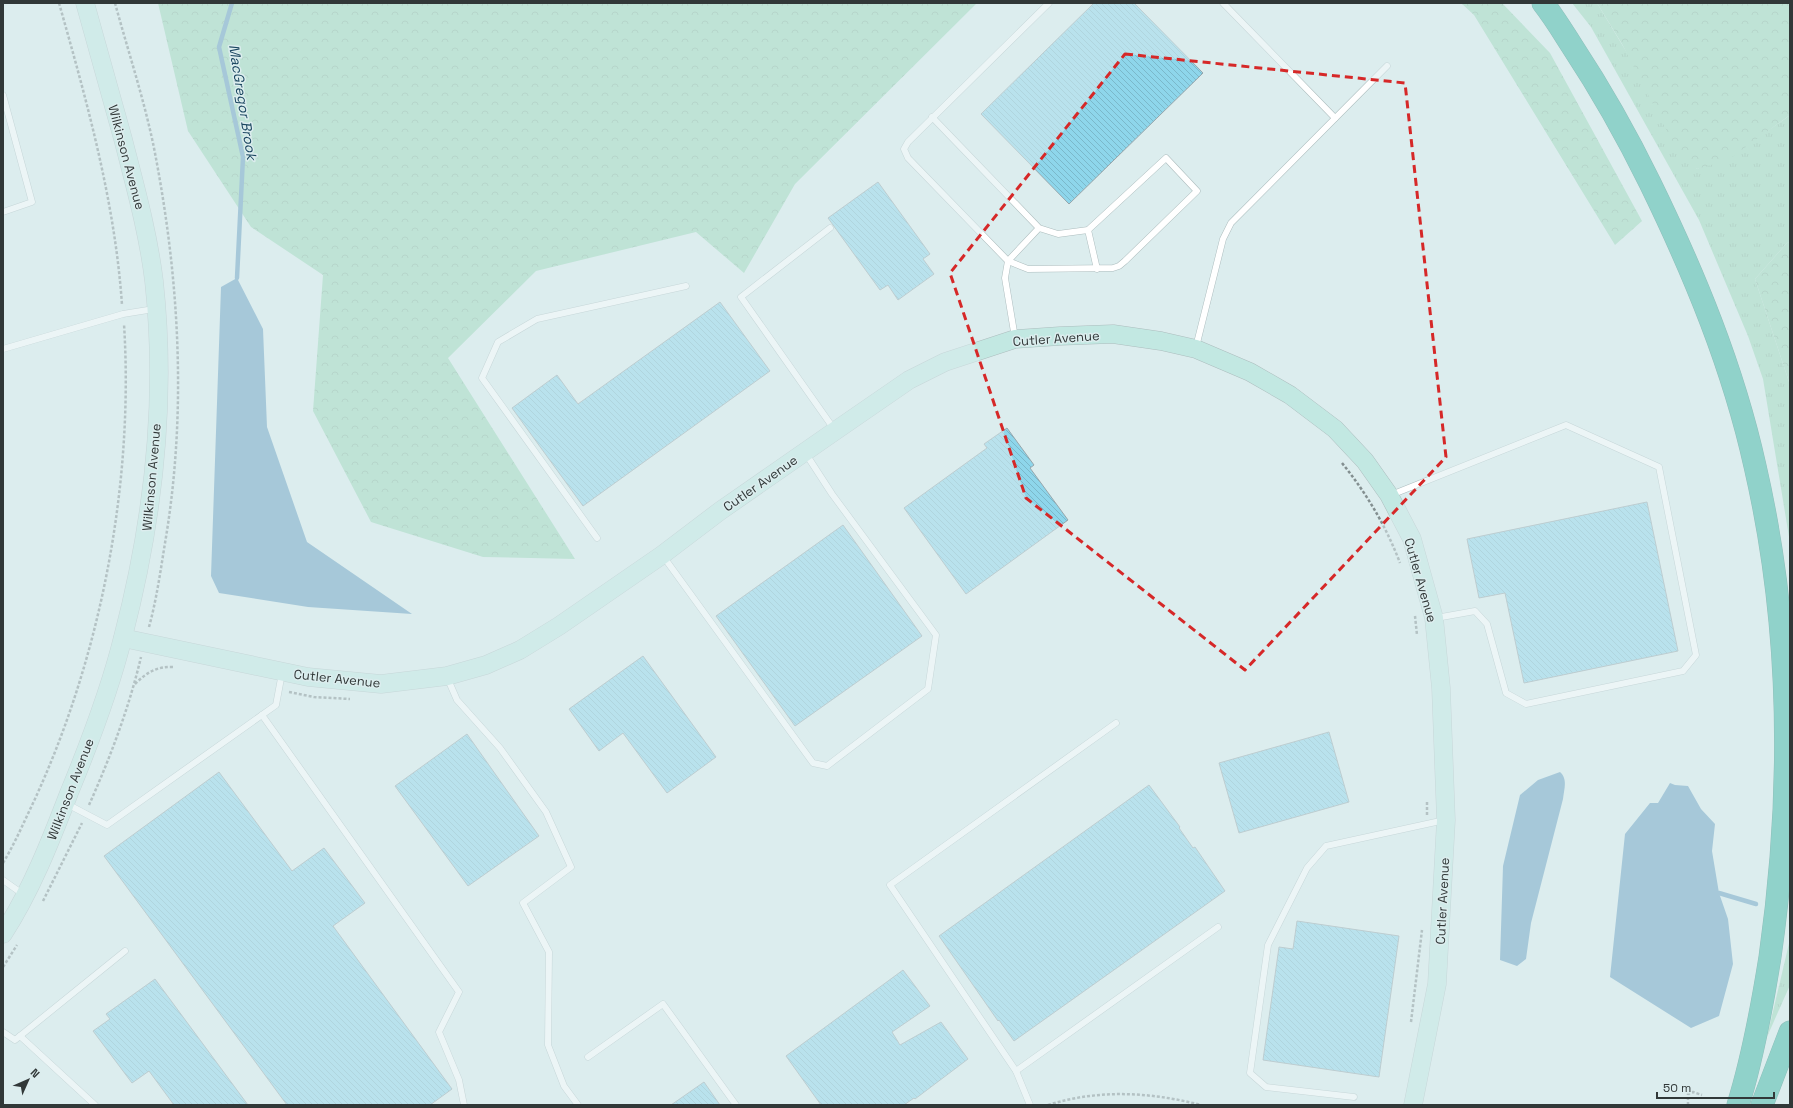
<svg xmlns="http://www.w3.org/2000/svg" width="1793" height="1108" viewBox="0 0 1793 1108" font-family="'Space Grotesk',sans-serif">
<defs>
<pattern id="grass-tufts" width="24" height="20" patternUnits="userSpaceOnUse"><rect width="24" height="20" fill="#9cd7b8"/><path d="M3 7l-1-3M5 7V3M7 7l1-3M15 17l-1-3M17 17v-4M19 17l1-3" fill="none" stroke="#87b99f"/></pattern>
<pattern id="forest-crowns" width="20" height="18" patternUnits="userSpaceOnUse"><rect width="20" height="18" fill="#9cd7b8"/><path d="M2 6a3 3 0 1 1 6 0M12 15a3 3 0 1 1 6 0" fill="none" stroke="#87b99f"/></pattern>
<pattern id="building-back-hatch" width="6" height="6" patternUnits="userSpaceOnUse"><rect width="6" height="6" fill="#8ed6eb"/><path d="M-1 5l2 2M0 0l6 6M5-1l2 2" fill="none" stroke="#7bb8ca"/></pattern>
</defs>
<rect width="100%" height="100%" fill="#dcedee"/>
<g fill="url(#grass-tufts)">
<path d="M1572 3H1597L1697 169C1730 157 1762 136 1790 115V241L1786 244 1755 279 1790 385V543L1763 379 1748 336 1699 220 1591 27Z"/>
<path d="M1790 939V985L1767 1037Z"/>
</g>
<g fill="url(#forest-crowns)">
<path d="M158 3H977L795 184 744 273 696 232 536 271 448 358 575 559 483 557 371 522 313 411 323 275 251 227 188 131Z"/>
<path d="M1461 3H1502L1550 53 1642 221 1615 245 1474 15Z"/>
<path d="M1597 3H1790V115L1728 160 1697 169 1672 141 1622 44Z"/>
<path d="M1790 241V385L1755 279 1786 244Z"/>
</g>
<g fill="#659cbe">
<path d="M237 278 263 329 267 427 307 542 412 614 308 607 219 593 211 576 221 287Z"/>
<path d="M1560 772C1568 779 1564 789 1563 799L1531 923 1526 959 1517 966 1500 960 1503 866 1520 795 1538 780Z"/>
<path d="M1670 783 1675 785 1688 786 1701 809 1715 824 1712 851 1719 893 1728 919 1733 964 1719 1016 1691 1028 1610 977 1625 834 1650 803H1658Z"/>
</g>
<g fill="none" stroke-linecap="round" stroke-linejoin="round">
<g stroke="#659cbe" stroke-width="4.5">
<path d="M232 3 219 47 243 157 237 278"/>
<path d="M1719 893 1756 904"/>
</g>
</g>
<g fill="url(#building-back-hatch)" stroke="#97a6ab">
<path d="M1094 3H1134L1203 73 1069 204 981 114Z"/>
<path d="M878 182 930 254 923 259 934 274 898 300 888 285 880 290 828 218Z"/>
<path d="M720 302 770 371 583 506 512 408 557 375 578 404Z"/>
<path d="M1007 428 1034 465 1030 468 1068 520 966 594 904 508 987 448 984 444Z"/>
<path d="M1647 502 1678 651 1524 683 1505 593 1479 598 1467 539Z"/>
<path d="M843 525 922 636 795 726 716 616Z"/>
<path d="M643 656 716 757 667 793 623 733 599 751 569 709Z"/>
<path d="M1329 732 1349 802 1239 833 1219 763Z"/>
<path d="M467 734 539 836 468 886 395 786Z"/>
<path d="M219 772 292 871 324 848 365 903 333 926 452 1089 430 1105H287L104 856Z"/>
<path d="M1149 785 1180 827 1179 828 1193 848 1195 847 1225 891 1014 1041 999 1020 998 1021 939 936Z"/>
<path d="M1297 921 1399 936 1379 1077 1263 1060 1279 947 1293 949Z"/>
<path d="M903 970 930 1006 892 1032 900 1045 941 1022 968 1059 915 1099 914 1098 904 1105H821L786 1056Z"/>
<path d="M155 979 248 1105H174L149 1071 132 1083 93 1031 110 1019 106 1014Z"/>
<path d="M704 1082 720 1105H671Z"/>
</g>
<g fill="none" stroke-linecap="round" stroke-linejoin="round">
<g stroke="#adbdbe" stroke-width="7">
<g id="lane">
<path d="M1223 3 1335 118"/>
<path d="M3 95 32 202 3 212"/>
<path d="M932 117 1039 228 1058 234 1088 230 1166 158 1197 191 1125 261 1119 266 1113 268 1028 269 1008 261 1039 228"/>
<path d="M830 228 741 297 834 429"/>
<path d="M1088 230 1097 269"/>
<path d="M1015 338 1005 278 1008 261 908 158 904 149 908 142 1049 3"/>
<path d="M1196 347 1223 239 1231 223 1387 66"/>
<path d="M3 349 123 314 154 309"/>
<path d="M1391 495 1566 425 1659 467 1696 655 1683 671 1526 704 1506 693 1487 624 1475 611 1436 618"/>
<path d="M597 538 482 378 498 342 537 319 686 286"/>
<path d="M663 556 813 763 827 766 928 689 936 635 832 494 806 454"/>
<path d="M447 677 457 700 500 748 546 812 571 867 523 903 549 952 548 1045 564 1086 578 1105"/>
<path d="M262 715 459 992 439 1032 459 1080 464 1105"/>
<path d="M67 804 107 825 276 705 282 673"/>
<path d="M3 880 24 895"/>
<path d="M3 1032 15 1040 125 951"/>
<path d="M20 1036 95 1105"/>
<path d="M588 1057 663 1004 736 1105"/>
<path d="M1016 1071 1218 927"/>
<path d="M1354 1097 1266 1087 1250 1073 1268 945 1307 868 1326 846 1445 820"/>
<path d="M1030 1105 1016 1071 890 885 1116 723"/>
</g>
</g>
<g stroke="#adbdbe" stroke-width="19">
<g id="secondary">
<path d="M123 638 308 677 381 684 447 676 486 665 520 650 559 626 662 555 720 511 835 431 909 380 945 362 1015 339 1060 336 1113 334 1161 341 1196 349 1250 372 1290 395 1335 429 1365 461 1389 495 1412 539 1434 618 1441 688 1446 820 1437 984 1413 1105"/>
<path d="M3 934C31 891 51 840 69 793 90 742 110 690 123 637 153 522 167 400 154 281 148 232 135 186 123 139 110 94 98 48 85 3"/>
</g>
</g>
<g stroke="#32877a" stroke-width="23">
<g id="highway">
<path d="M1543 3C1554 17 1563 32 1572 46 1601 90 1627 136 1650 183 1694 273 1733 367 1755 466 1792 626 1793 795 1770 957 1762 1007 1753 1057 1738 1105"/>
<path d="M1762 1105 1790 1032"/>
</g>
</g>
<g stroke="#838f90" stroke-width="2.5" stroke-dasharray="3 2" stroke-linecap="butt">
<path d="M59 3C87 102 115 202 122 305"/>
<path d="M115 3C128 51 144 99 154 148 179 276 187 408 166 537 161 567 157 598 149 627"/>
<path d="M1342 463C1367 494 1386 526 1400 563"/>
<path d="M1415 616 1417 635"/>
<path d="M135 684C146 673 157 666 173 667"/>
<path d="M289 692 314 697 350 699"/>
<path d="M89 805C110 758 129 708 141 657"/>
<path d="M1427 815V800"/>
<path d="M3 863C15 843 24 822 34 801 101 656 134 483 124 324"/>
<path d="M43 901 82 823"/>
<path d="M3 967 17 945"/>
<path d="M1411 1022 1422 930"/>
<path d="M1048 1105C1099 1089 1150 1092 1201 1105"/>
<path d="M1688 1105V1094L1693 1092 1702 1095"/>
</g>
<use href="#lane" stroke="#fff" stroke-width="6"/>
<use href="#secondary" stroke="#c2e8e2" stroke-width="18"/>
<use href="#highway" stroke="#33b29e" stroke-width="22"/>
</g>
<path d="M0 0H1793V1108H0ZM1125 54 1405 83 1446 457 1245 670 1026 498 950 273Z" fill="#dcedee" fill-opacity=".55" fill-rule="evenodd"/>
<path fill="none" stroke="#d62828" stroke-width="3" stroke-dasharray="8 5" stroke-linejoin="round" d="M1125 54 1405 83 1446 457 1245 670 1026 498 950 273Z"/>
<g text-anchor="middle" stroke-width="3" stroke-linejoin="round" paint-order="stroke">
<g font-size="13" fill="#313838" stroke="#dcedee">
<text transform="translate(127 157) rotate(75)" y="5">Wilkinson Avenue</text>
<text transform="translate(1056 338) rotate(-4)" y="5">Cutler Avenue</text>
<text transform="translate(151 477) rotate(-85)" y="5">Wilkinson Avenue</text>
<text transform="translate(760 483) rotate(-35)" y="5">Cutler Avenue</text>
<text transform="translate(1421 580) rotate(74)" y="5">Cutler Avenue</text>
<text transform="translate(337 678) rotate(6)" y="5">Cutler Avenue</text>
<text transform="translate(70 789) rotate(-69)" y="5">Wilkinson Avenue</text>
<text transform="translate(1442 901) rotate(-87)" y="5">Cutler Avenue</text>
</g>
<g font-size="14" font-style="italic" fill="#1b4760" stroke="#dcedee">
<text transform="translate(243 102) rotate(81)" y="5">MacGregor Brook</text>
</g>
</g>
<rect width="1793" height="1108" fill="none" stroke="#313838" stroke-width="8"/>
<g transform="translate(28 1080) rotate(45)" stroke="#dcedee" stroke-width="3" paint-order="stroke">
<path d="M0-3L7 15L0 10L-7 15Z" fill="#313838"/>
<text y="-6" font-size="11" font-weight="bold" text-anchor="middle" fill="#313838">N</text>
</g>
<path d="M1657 1092v6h117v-6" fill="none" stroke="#313838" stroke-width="2"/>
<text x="1663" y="1092" font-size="12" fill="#313838" stroke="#dcedee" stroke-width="3" paint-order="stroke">50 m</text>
</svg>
